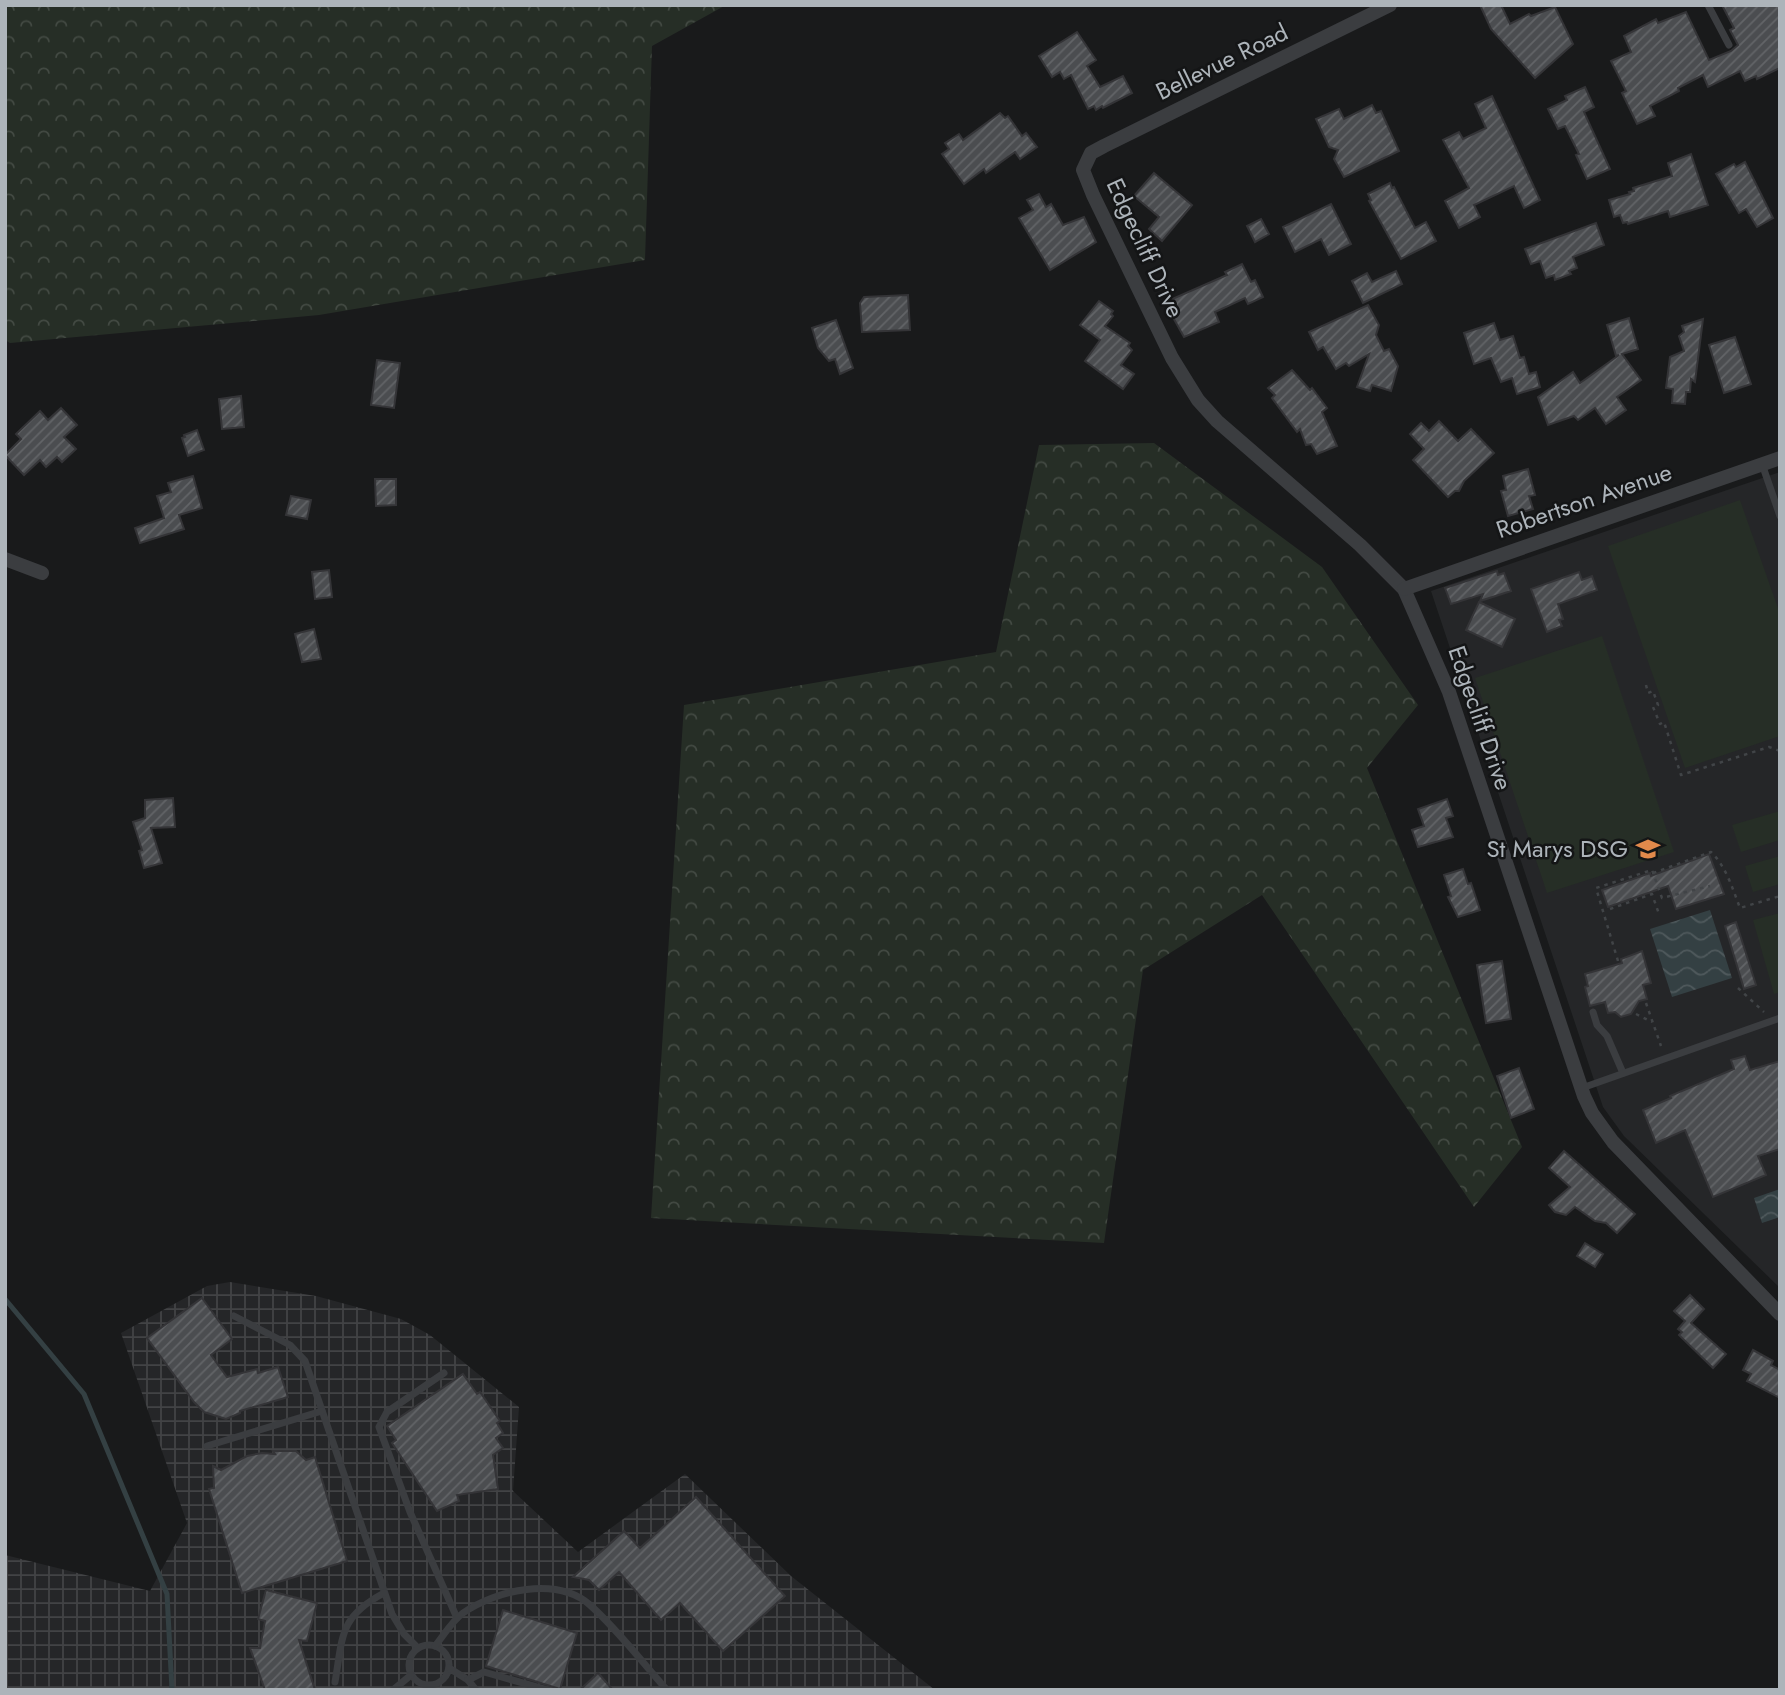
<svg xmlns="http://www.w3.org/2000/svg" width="1785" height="1695" viewBox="0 0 1785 1695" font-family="Jost,sans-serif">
<defs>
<pattern id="industrial-grid" width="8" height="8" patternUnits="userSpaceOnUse" patternTransform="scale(1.75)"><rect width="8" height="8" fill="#252628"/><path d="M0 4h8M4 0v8" fill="none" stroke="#424345"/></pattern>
<pattern id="forest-crowns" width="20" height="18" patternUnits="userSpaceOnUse" patternTransform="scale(1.75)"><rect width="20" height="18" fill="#262e26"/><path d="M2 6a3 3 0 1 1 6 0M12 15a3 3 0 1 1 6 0" fill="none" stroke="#434a43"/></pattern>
<pattern id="water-waves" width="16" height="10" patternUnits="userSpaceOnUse" patternTransform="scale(1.75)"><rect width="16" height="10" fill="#344043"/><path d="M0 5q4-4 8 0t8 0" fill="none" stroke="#4f595c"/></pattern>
<pattern id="building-hatch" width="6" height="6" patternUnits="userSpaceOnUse" patternTransform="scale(1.75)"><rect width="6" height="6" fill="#4b4d50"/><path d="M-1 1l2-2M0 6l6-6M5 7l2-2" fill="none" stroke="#626467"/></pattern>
</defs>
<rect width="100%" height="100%" fill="#191a1b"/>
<path fill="#252628" d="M1780 472V1288L1624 1136 1603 1107 1431 591Z"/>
<path fill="url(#industrial-grid)" d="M230 1282 316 1296 401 1319 430 1335 519 1407 513 1491 578 1552 685 1474 791 1576 935 1690H5V1555L150 1591 187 1523 121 1333 207 1286Z"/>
<g fill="url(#forest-crowns)">
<path d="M5 5H726L652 46 645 260 319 315 10 343 5 340Z"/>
<path d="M1154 443 1322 567 1418 705 1367 768 1522 1147 1474 1207 1262 895 1143 970 1104 1243 651 1218 684 705 996 652 1039 445Z"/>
</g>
<g fill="#262e26">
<path d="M1740 500 1780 614V736L1685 768 1608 546Z"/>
<path d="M1602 636 1674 852 1547 893 1475 678Z"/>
<path d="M1780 811V840L1741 852 1732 825Z"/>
<path d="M1780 856V884L1753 892 1745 866Z"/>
<path d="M1780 913V992L1774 994 1753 920Z"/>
</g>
<g fill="url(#water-waves)">
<path d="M1710 910 1732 978 1672 997 1650 929Z"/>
<path d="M1780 1189V1217L1762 1223 1754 1198Z"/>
</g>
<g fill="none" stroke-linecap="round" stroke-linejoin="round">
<path stroke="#344043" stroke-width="5" d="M5 1299 84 1394 167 1594 172 1690"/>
</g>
<g fill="url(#building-hatch)" stroke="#343437" stroke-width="2">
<path d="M1480 5H1501L1510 24 1529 14 1531 16 1555 7 1573 44 1535 78 1491 29Z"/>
<path d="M1722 5H1780V68L1757 79 1756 76 1745 81 1740 71 1708 87 1703 75 1678 88 1679 91 1650 106 1655 116 1637 124 1622 93 1626 91 1611 61 1631 52 1624 36 1656 19 1658 23 1686 12 1709 60 1731 51 1738 45 1730 30 1734 28Z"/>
<path d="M1077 32 1096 60 1087 66 1100 87 1123 76 1132 93 1103 108 1102 106 1096 110 1094 106 1088 109 1071 75 1064 79 1060 72 1052 77 1039 56Z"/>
<path d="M1585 87 1594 107 1584 112 1610 169 1587 179 1576 155 1579 154 1565 126 1558 129 1548 109 1567 100 1565 96Z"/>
<path d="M1492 96 1540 200 1524 208 1514 186 1474 205 1480 217 1459 228 1445 201 1469 188 1443 140 1459 132 1463 139 1486 128 1475 104Z"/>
<path d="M1372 105 1376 113 1381 111 1399 151 1344 177 1334 159 1338 150 1329 147 1316 119 1339 109 1344 119Z"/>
<path d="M1000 113 1005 118 1008 116 1022 136 1026 133 1037 147 1020 159 1015 152 986 173 984 169 964 184 942 154 949 149 945 143 959 134 963 140Z"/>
<path d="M1691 154 1708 205 1670 217 1668 211 1628 224 1627 222 1623 223 1620 215 1614 217 1609 200 1630 194 1629 192 1634 191 1633 188 1672 176 1668 163Z"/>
<path d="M1745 162 1773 218 1757 227 1746 209 1739 213 1716 174 1734 164 1736 167Z"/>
<path d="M1154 173 1192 205 1162 241 1149 229 1159 217 1134 196Z"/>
<path d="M1390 183 1392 188 1394 187 1415 228 1426 222 1436 241 1401 259 1369 201 1371 200 1368 194Z"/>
<path d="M1039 194 1046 207 1051 204 1063 225 1084 217 1096 242 1050 270 1019 218 1033 210 1027 200Z"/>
<path d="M1331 204 1351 244 1329 255 1321 239 1295 252 1283 227Z"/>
<path d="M1261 219 1269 234 1255 242 1247 226Z"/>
<path d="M1596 223 1604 245 1573 257 1577 268 1569 271 1571 274 1555 280 1554 275 1546 278 1540 261 1531 264 1525 249Z"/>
<path d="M1242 264 1251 282 1255 280 1263 297 1248 304 1245 298 1215 312 1219 322 1184 337 1170 312 1175 310 1170 300 1227 275 1225 272Z"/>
<path d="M1396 271 1402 284 1363 303 1352 281 1367 273 1372 282Z"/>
<path d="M908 295 910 330 862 332 860 303 864 297Z"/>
<path d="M1099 301 1113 311 1111 314 1113 316 1105 326 1130 343 1128 346 1132 350 1121 365 1134 374 1123 389 1085 361 1100 340 1080 325Z"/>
<path d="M1368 305 1379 325 1376 335 1384 351 1389 349 1398 366 1391 391 1372 385 1370 391 1357 387 1369 354 1349 366 1346 363 1336 369 1323 347 1318 350 1309 332Z"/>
<path d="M1629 318 1638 349 1622 354 1641 380 1617 397 1626 410 1606 424 1595 408 1578 420 1574 416 1548 425 1538 397 1573 372 1580 383 1619 355 1616 356 1607 325Z"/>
<path d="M1703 319 1695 382 1691 379 1690 392H1686L1685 404 1672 403 1673 389 1666 388 1670 357 1684 351 1679 336 1684 332 1682 326Z"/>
<path d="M836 320 853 368 840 374 835 359 829 361 818 348 812 328Z"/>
<path d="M1494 323 1500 340 1513 336 1520 358 1524 357 1529 374 1536 372 1540 387 1517 394 1512 378 1501 382 1491 358 1474 364 1464 333Z"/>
<path d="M1735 337 1751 384 1724 393 1709 345Z"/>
<path d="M377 360 400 363 394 408 371 405Z"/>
<path d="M1292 370 1310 390 1312 388 1327 408 1322 412 1337 446 1317 454 1311 444 1306 445 1300 429 1297 432 1272 398 1275 395 1268 388Z"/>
<path d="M241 396 244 427 222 429 219 399Z"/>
<path d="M61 408 77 425 64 437 76 449 62 462 57 457 46 467 40 460 24 475 5 455 21 439 16 434 40 411 48 420Z"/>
<path d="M1439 421 1458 441 1471 429 1494 453 1464 481 1459 491H1455L1448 497 1413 460 1424 449 1410 434 1421 423 1429 431Z"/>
<path d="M197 430 204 450 188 456 182 438 185 437 184 435Z"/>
<path d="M1528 469 1535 495 1529 496 1533 509 1508 516 1501 491 1506 490 1503 476Z"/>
<path d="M193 476 202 508 179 515 184 529 140 543 135 528 164 518 157 496 171 492 168 483Z"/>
<path d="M375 479H396V505L376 506Z"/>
<path d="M291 496 311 500 307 519 286 515Z"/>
<path d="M329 570 332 597 315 599 312 572Z"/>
<path d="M1497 571 1498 575 1504 573 1511 591 1480 601 1483 594 1451 604 1445 588Z"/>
<path d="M1579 572 1582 580 1592 576 1597 590 1558 604 1563 619 1559 620 1562 626 1547 632 1531 589Z"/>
<path d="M1479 602 1515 619 1502 647 1466 630Z"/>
<path d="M314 629 321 659 302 662 295 634Z"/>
<path d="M173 798 175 827 151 828 162 863 144 868 139 851 142 850 133 822 145 818V800Z"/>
<path d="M1447 799 1453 816 1446 818 1453 837 1418 847 1412 830 1424 826 1418 809Z"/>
<path d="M1709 854 1724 894 1676 909 1668 886 1608 907 1602 890 1650 873 1651 876Z"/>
<path d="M1463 869 1468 884 1471 883 1480 910 1458 917 1448 897 1451 896 1444 875Z"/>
<path d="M1736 922 1756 985 1744 989 1725 926Z"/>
<path d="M1642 951 1651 983 1643 985 1647 999 1639 1001 1631 1014 1621 1017 1615 1012 1608 1013 1605 1002 1590 1006 1585 987 1588 986 1585 974 1622 963 1621 959Z"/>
<path d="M1502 961 1511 1019 1486 1023 1477 965Z"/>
<path d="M1745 1056 1750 1070 1780 1061V1149L1758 1156 1766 1175 1713 1197 1685 1130 1656 1143 1643 1110 1671 1098 1670 1096 1734 1069 1731 1060Z"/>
<path d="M1519 1068 1534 1109 1511 1118 1497 1076Z"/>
<path d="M1564 1151 1635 1214 1617 1233 1606 1223 1595 1221 1575 1207 1566 1215 1555 1212 1549 1205 1570 1187 1549 1168Z"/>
<path d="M1585 1243 1603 1254 1595 1267 1577 1256Z"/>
<path d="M1690 1295 1704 1309 1691 1323 1726 1354 1713 1368 1679 1335 1682 1332 1678 1329 1685 1321 1674 1311Z"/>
<path d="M202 1298 232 1339 211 1355 227 1377 257 1369 258 1373 278 1367 288 1397 240 1411V1413L226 1419 204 1412 194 1402 147 1338Z"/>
<path d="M1753 1350 1773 1361 1771 1365 1780 1370V1398L1747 1381 1751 1374 1743 1370Z"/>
<path d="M463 1374 477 1394 480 1392 500 1421 497 1423 503 1433 496 1438 503 1448 493 1455 498 1489 457 1495 459 1501 437 1511 392 1443 396 1440 387 1426Z"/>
<path d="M273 1451H296L306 1460 315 1457 347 1561 242 1593 209 1489 214 1488 213 1466 221 1470 247 1456 262 1453 275 1454Z"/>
<path d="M696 1497 785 1596 723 1651 680 1603 661 1620 619 1572 599 1590 589 1580 573 1577 624 1531 640 1548Z"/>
<path d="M266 1590 317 1603 307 1641 299 1640 315 1690H265L250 1648H260L265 1621 258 1619Z"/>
<path d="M503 1610 577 1633 560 1689 486 1666Z"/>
<path d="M598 1673 613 1690H580Z"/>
</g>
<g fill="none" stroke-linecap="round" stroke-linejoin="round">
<g stroke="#414447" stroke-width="2.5" stroke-dasharray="3.5 5" stroke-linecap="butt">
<path d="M1646 685 1648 693 1653 691 1658 705 1653 707 1660 724 1664 722 1681 775 1769 747 1780 751"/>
<path d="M1653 873 1711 852C1726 866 1733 890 1740 908L1780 896"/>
<path d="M1610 909 1652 894 1659 914"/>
<path d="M1618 961 1596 888 1652 870 1662 898 1710 886"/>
<path d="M1738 988 1764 1012"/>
<path d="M1646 1003 1661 1046"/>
<path d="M1636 1014 1652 1022"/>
</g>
<g stroke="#3b3d40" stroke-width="7">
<path d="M1708 5 1729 45"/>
<path d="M1762 464 1780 516"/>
<path d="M1593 1012 1597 1025 1607 1036 1623 1073"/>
<path d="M1582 1088 1780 1018"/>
<path d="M234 1316 290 1345 305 1361 392 1614 404 1634 418 1648"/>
<path d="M444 1373 387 1412 379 1427 410 1512 457 1618"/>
<path d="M207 1446 322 1411"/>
<circle cx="429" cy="1665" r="20"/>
<path d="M435 1646C444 1635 452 1621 463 1613 496 1590 557 1576 590 1605 618 1630 642 1662 667 1690"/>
<path d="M449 1668 468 1680 476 1690"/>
<path d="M468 1680 484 1672 548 1690"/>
<path d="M335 1682C343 1636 339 1617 384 1593"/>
<path d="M393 1690 411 1675"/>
</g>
<g stroke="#3b3d40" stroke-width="14">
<path d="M1390 5 1104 146 1091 153 1083 170 1093 195 1172 358 1198 400 1217 421 1360 545 1404 589 1449 692 1584 1096 1592 1113 1613 1142 1780 1314"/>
<path d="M5 559 42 573"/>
<path d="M1404 589 1780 458"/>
</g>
</g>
<defs>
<g id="school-bare" transform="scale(1.89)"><path d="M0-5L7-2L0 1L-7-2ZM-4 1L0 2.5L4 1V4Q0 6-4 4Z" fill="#e2894b" stroke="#141516" stroke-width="2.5" paint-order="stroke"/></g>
</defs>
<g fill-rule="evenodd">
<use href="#school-bare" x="1648" y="849"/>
</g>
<g text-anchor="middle" stroke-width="5" stroke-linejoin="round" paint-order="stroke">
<g font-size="24" fill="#adb4ba" stroke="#141516">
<text transform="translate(1222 62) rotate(-26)" y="8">Bellevue Road</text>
<text transform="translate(1145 248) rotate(65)" y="8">Edgecliff Drive</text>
<text transform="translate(1584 501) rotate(-19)" y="8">Robertson Avenue</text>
<text transform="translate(1480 718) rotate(71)" y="8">Edgecliff Drive</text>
</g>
<g font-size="24" fill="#adb4ba" stroke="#141516" text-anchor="end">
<text x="1628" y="857">St Marys DSG</text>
</g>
</g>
<rect width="1785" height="1695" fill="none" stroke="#adb4ba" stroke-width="14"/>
</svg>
